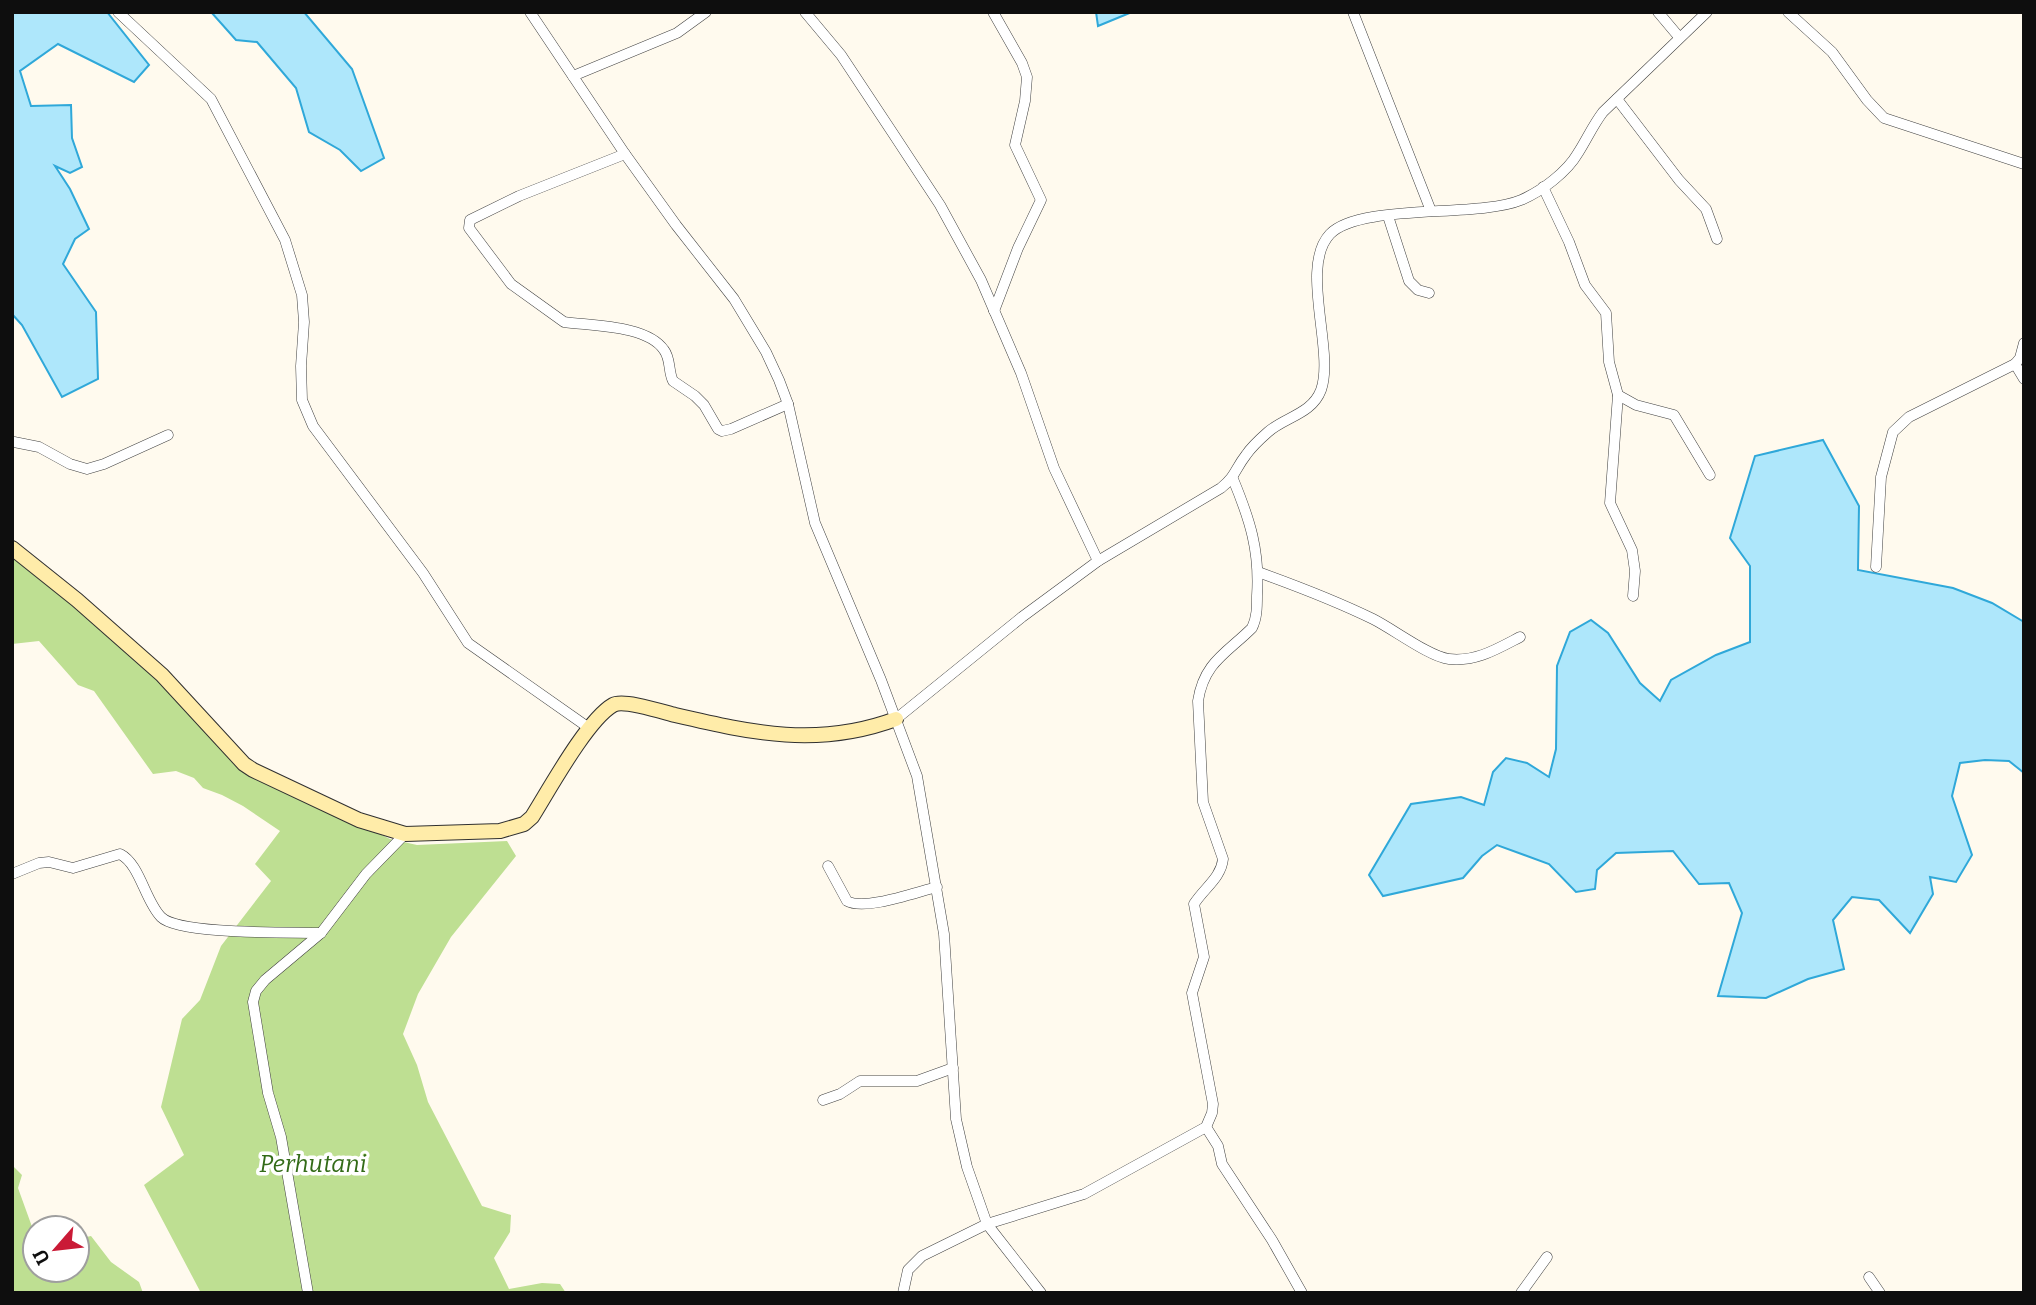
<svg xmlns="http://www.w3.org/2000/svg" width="2036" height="1305" viewBox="0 0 2036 1305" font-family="Bitter,serif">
<rect width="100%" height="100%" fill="#fffaee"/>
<g fill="#bedf92">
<path d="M12 553 159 678 241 766 390 839 417 845 507 841 516 856 451 937 418 994 403 1034 417 1065 428 1102 482 1206 511 1215 510 1232 494 1258 509 1289 542 1283 560 1284 566 1293H201L144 1185 184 1155 161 1107 182 1019 200 1000 221 946 271 881 255 864 280 831 243 806 222 795 203 788 194 778 176 771 153 774 94 691 78 685 39 641 12 644Z"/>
<path d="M12 1165 22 1175 18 1188 35 1235V1270H77V1239L91 1236 111 1262 139 1282 143 1293H12Z"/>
</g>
<g fill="#aee7fb" stroke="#2fa8d9" stroke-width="2">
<path d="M12 12H107L149 65 134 82 58 44 20 71 31 106 71 105 72 138 82 167 70 173 55 166 70 189 89 229 75 239 63 264 96 312 98 379 62 397 22 325 12 314Z"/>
<path d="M211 12H304L352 69 384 158 361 171 340 150 309 132 296 88 257 42 236 40Z"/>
<path d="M1096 12H1132L1098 26Z"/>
<path d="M1823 440 1859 506 1858 570 1953 588 1992 603 2024 622V773L2009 761 1985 760 1960 763 1952 796 1972 855 1956 882 1930 877 1933 894 1910 933 1879 900 1852 897 1833 920 1844 969 1808 979 1766 998 1718 996 1742 913 1729 883 1699 884 1673 851 1616 853 1597 870 1595 889 1576 892 1549 864 1497 845 1482 856 1463 878 1383 896 1369 875 1411 804 1461 797 1484 805 1493 772 1506 758 1527 763 1549 777 1556 749 1557 666 1570 632 1591 620 1608 633 1640 683 1660 701 1671 680 1716 655 1750 642V566L1730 538 1755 456Z"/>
</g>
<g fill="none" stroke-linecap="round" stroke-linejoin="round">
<g stroke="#414141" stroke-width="11">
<g id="street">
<path d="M118 12 211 99 285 240 302 295 304 322 301 366 302 400 313 426 423 573 468 643 589 728"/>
<path d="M530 12 625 154 676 225 734 299 766 352 779 380 788 404 815 523 881 680 917 776 944 934 956 1119 967 1167 987 1224 1041 1293"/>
<path d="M805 12 841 55 896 138 940 205 981 280 1021 373 1054 468 1098 561"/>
<path d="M993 12 1022 63 1027 77 1025 101 1015 145 1041 200 1018 248 994 311"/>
<path d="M1353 12 1431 211"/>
<path d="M1658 12 1679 37"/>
<path d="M1788 12 1832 52 1867 100 1884 118 2024 164"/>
<path d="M573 76 677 33 706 12"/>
<path d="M1617 99 1679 180 1706 209 1717 239"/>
<path d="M625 154 519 196 470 220 469 228 511 284 564 322C592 326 647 325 664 350 671 359 668 371 673 381L695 396 704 405 718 429 722 431 731 429 788 404"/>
<path d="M1543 187 1569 242 1585 285 1606 313 1609 362 1618 395 1610 503 1632 550 1635 571 1633 596"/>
<path d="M1388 216 1409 281 1418 290 1429 293"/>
<path d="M2015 364 2024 379"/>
<path d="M1618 395 1636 405 1674 415 1710 475"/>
<path d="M14 442 39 447 70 464 87 469 104 464 168 435"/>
<path d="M1876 567 1881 477 1893 432 1909 417 2015 364 2020 358 2024 343"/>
<path d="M1258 572C1297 586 1336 601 1373 619 1393 629 1430 657 1449 659 1476 662 1497 649 1520 637"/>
<path d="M896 719 1022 617 1098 561 1221 488C1236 476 1235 469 1246 455 1252 446 1260 439 1268 432 1285 417 1312 414 1321 390 1335 351 1299 267 1330 234 1360 203 1478 218 1521 200 1542 191 1567 172 1578 153 1587 139 1593 125 1603 112L1707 12"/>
<path d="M828 866 847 901C865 911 916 892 937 887"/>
<path d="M12 874 39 863 49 862 73 868 120 854C140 864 145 901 161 917 179 935 291 932 321 933"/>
<path d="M823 1100 840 1094 860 1081H917L953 1068"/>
<path d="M1206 1127 1218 1146 1222 1164 1272 1240 1302 1293"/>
<path d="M1869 1277 1880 1293"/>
<path d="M308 1293 281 1137 268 1093 253 1002 256 991 265 980 321 933 366 874 405 834"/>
<path d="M903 1293 908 1270 922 1256 987 1224 1084 1194 1206 1127 1212 1113 1213 1104 1192 993 1204 957 1194 904C1204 888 1221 878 1223 859L1203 802 1198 701C1204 662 1227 653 1252 628 1257 618 1257 607 1257 596 1260 551 1250 520 1233 479"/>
<path d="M1521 1293 1547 1257"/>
</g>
</g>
<g stroke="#303030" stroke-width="16">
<path id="secondary" d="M12 548 77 600 162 675 244 764 253 770 359 820 405 834 500 831 524 824 532 817C549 790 587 720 613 705 623 699 663 712 675 715 753 733 818 748 896 719"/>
</g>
<use href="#street" stroke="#fff" stroke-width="10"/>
<use href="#secondary" stroke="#ffeca9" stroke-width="14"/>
</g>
<g text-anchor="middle" stroke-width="7" stroke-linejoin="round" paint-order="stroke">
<g font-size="24" font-style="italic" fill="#336b18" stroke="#fff">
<text x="313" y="1172">Perhutani</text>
</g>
</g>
<rect width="2036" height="1305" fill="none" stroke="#0e0e0e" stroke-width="28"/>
<g transform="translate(56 1249) rotate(242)"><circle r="33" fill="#ffffff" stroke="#9f9f9f" stroke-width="2"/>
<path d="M0-5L12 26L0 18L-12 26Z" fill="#ca1a36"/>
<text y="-10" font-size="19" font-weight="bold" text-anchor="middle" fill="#0e0e0e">U</text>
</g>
</svg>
